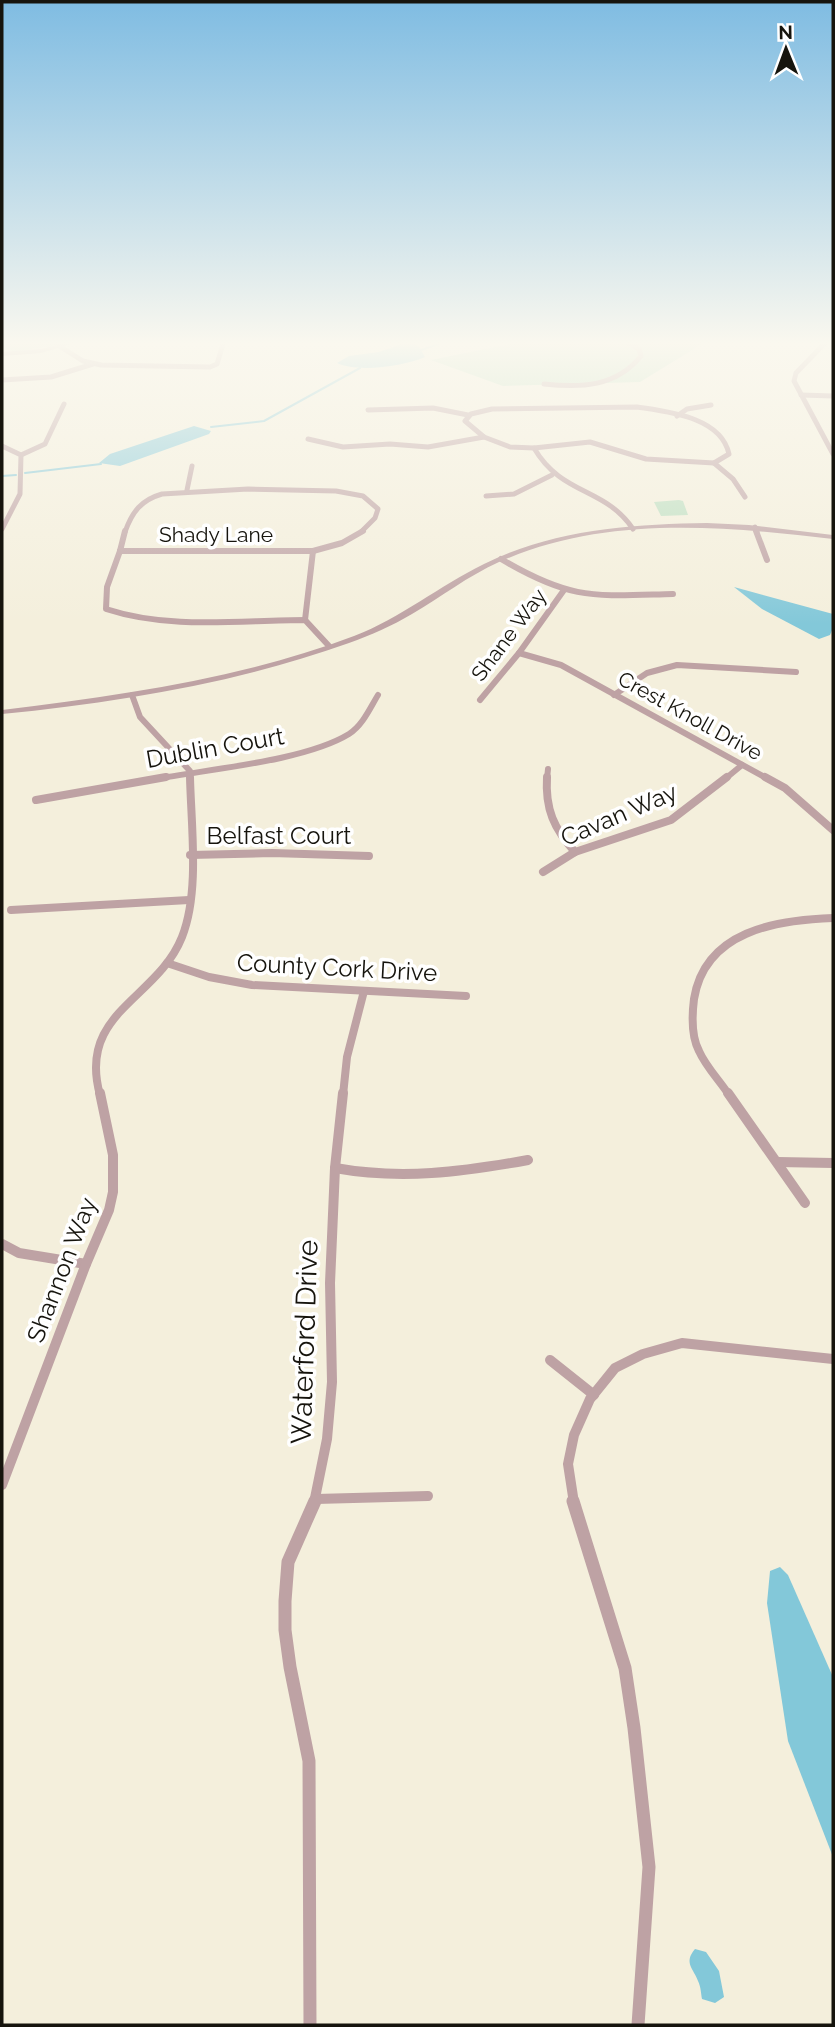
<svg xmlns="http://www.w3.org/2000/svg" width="835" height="2027" viewBox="0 0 835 2027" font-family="Raleway,sans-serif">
<rect width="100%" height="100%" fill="#f4efdc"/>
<g fill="#bcdec0">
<path d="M2 341H82L13 352 2 346Z"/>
<path d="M525 341H707L640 382 503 386 431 360Z"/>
<path d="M679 500 683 501 688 515 661 516 654 502Z"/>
</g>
<g fill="#83c8d9">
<path d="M411 341 419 347 425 357C404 366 358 373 337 363L349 356 379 352Z"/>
<path d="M194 426 211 431 209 434 120 466 99 463 110 454Z"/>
<path d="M734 587 833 614V628L830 635 819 639 762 609Z"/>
<path d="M780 1567 788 1575 833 1677V1857L788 1741 767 1603 770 1571Z"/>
<path d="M695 1949 706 1952 719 1971 724 1997 715 2003 702 1999C701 1994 701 1987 698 1981 694 1969 683 1963 695 1949Z"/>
</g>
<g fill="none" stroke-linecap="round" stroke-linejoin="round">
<g stroke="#83c8d9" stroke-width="2">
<path d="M421 350 439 344"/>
<path d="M211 427 264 421 360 368"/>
<path d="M25 473 101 464"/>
<path d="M2 476 16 475"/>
</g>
<g stroke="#bea2a4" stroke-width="5">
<path d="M827 341 796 373 794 381 833 454"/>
<path d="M59 346 83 361 101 365 210 367 217 364 224 341"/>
<path d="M2 380 51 377 93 364"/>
<path d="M544 384C581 388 616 387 641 356L639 349 625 341"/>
<path d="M801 395 833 396"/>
<path d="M637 407C669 412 721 417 729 454L714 463 646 459 590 442 534 448 510 447 484 437 465 421 471 414 492 409Z"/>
<path d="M368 410 433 408 468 415"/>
<path d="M677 416 687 409 711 405"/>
<path d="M308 439 343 447 390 444 428 447 484 437"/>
<path d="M2 446 21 455 20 494 2 529"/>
<path d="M534 448C562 496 605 487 633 529"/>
<path d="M21 455 45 444 64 404"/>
<path d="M714 463 733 479 745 497"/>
<path d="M187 490 192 466"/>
<path d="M486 496 514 494 552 475"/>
<path d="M755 527 757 532"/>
<path d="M125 532C132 512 141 500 162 494L248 489 336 491 363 496 378 509 375 518 361 532"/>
</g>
<g stroke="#bea2a4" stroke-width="6">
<path d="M756 531 767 560"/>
<path d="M120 551H313L342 543 363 531"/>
<path d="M120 551 107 587 106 609C170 630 239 620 305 620L329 646"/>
<path d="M120 551 125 531"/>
<path d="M501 559C572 601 594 596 673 594"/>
<path d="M305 620 313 551"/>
<path d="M519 653 561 665 768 779"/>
<path d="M132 695 140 717 190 771V779"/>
<path d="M614 695 647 673 677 665 796 672"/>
<path d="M480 700 519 653 564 590"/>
<path d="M156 779C209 769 305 761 349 734 363 725 370 708 378 695"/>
<path d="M547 779 548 769"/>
<path d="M725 779 742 765"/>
</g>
<g stroke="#bea2a4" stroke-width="8">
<path d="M547 777C545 809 554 829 575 852"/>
<path d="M765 777 785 788 833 830"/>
<path d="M36 800 166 777"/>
<path d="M190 855 272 853 369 856"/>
<path d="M543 872 575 852 671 820 727 777"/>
<path d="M11 910 189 900"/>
<path d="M167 963 209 977 252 985 466 996"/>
<path d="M100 1095C77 1012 157 1000 182 937 200 892 191 825 190 777"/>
<path d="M343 1095 347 1057 364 991"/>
<path d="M729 1095C720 1081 706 1067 699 1051 691 1036 692 1015 694 999 705 931 776 920 833 918"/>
</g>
<g stroke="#bea2a4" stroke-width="10">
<path d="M728 1093 805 1203"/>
<path d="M778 1162 833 1163"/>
<path d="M335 1168C401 1180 462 1172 528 1160"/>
<path d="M2 1244 19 1253 86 1264"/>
<path d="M550 1360 594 1395"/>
<path d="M2 1485 86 1264 109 1210 113 1192V1155L100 1093"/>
<path d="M316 1499 428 1496"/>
<path d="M314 1503 327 1439 332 1382 330 1283 335 1168 343 1093"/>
<path d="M574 1503 568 1464 574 1435 590 1399 615 1368 643 1354 682 1343 833 1359"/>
</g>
<g stroke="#bea2a4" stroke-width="13">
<path d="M573 1501 625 1668 634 1728 649 1867 638 2025"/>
<path d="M310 2025 309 1761 290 1667 285 1630V1601L288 1562 315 1501"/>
</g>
<g fill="#bea2a4" fill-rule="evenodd">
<path d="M74 341H81L41 353 2 356V352L41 349Z"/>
<path d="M707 523 749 525 833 535V539C722 526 604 515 499 562 468 576 441 597 412 614 392 626 371 635 349 643 237 683 120 702 2 714V710C122 695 240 679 354 636 401 618 439 586 484 564 552 530 631 524 707 523Z"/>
</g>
</g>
<linearGradient id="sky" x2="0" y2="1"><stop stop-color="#7fbce2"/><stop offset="0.55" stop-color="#faf8ef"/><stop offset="1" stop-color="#faf8ef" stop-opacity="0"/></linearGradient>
<rect width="835" height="624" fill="url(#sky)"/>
<g text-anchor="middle" stroke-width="7" stroke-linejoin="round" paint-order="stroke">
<g font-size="21" fill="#16140d" stroke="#fff">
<text x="216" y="542">Shady Lane</text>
<text transform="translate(509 635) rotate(-53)" y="7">Shane Way</text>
<text transform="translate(690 716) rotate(29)" y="7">Crest Knoll Drive</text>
</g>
<g font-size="24" fill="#16140d" stroke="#fff">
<text transform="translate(215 748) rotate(-10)" y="8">Dublin Court</text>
<text transform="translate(619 815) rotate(-23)" y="8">Cavan Way</text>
<text x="279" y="844">Belfast Court</text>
<text transform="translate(337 968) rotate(3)" y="8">County Cork Drive</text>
<text transform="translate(62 1270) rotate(-69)" y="8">Shannon Way</text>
</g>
<g font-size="28" fill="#16140d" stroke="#fff">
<text transform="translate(304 1342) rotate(-88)" y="10">Waterford Drive</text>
</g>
</g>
<rect width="835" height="2027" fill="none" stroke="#16140d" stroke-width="7"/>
<g transform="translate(786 49) rotate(359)" stroke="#ffffff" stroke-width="5" paint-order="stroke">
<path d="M0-5L12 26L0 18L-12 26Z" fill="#16140d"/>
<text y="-10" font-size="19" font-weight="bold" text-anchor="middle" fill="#16140d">N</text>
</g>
</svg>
